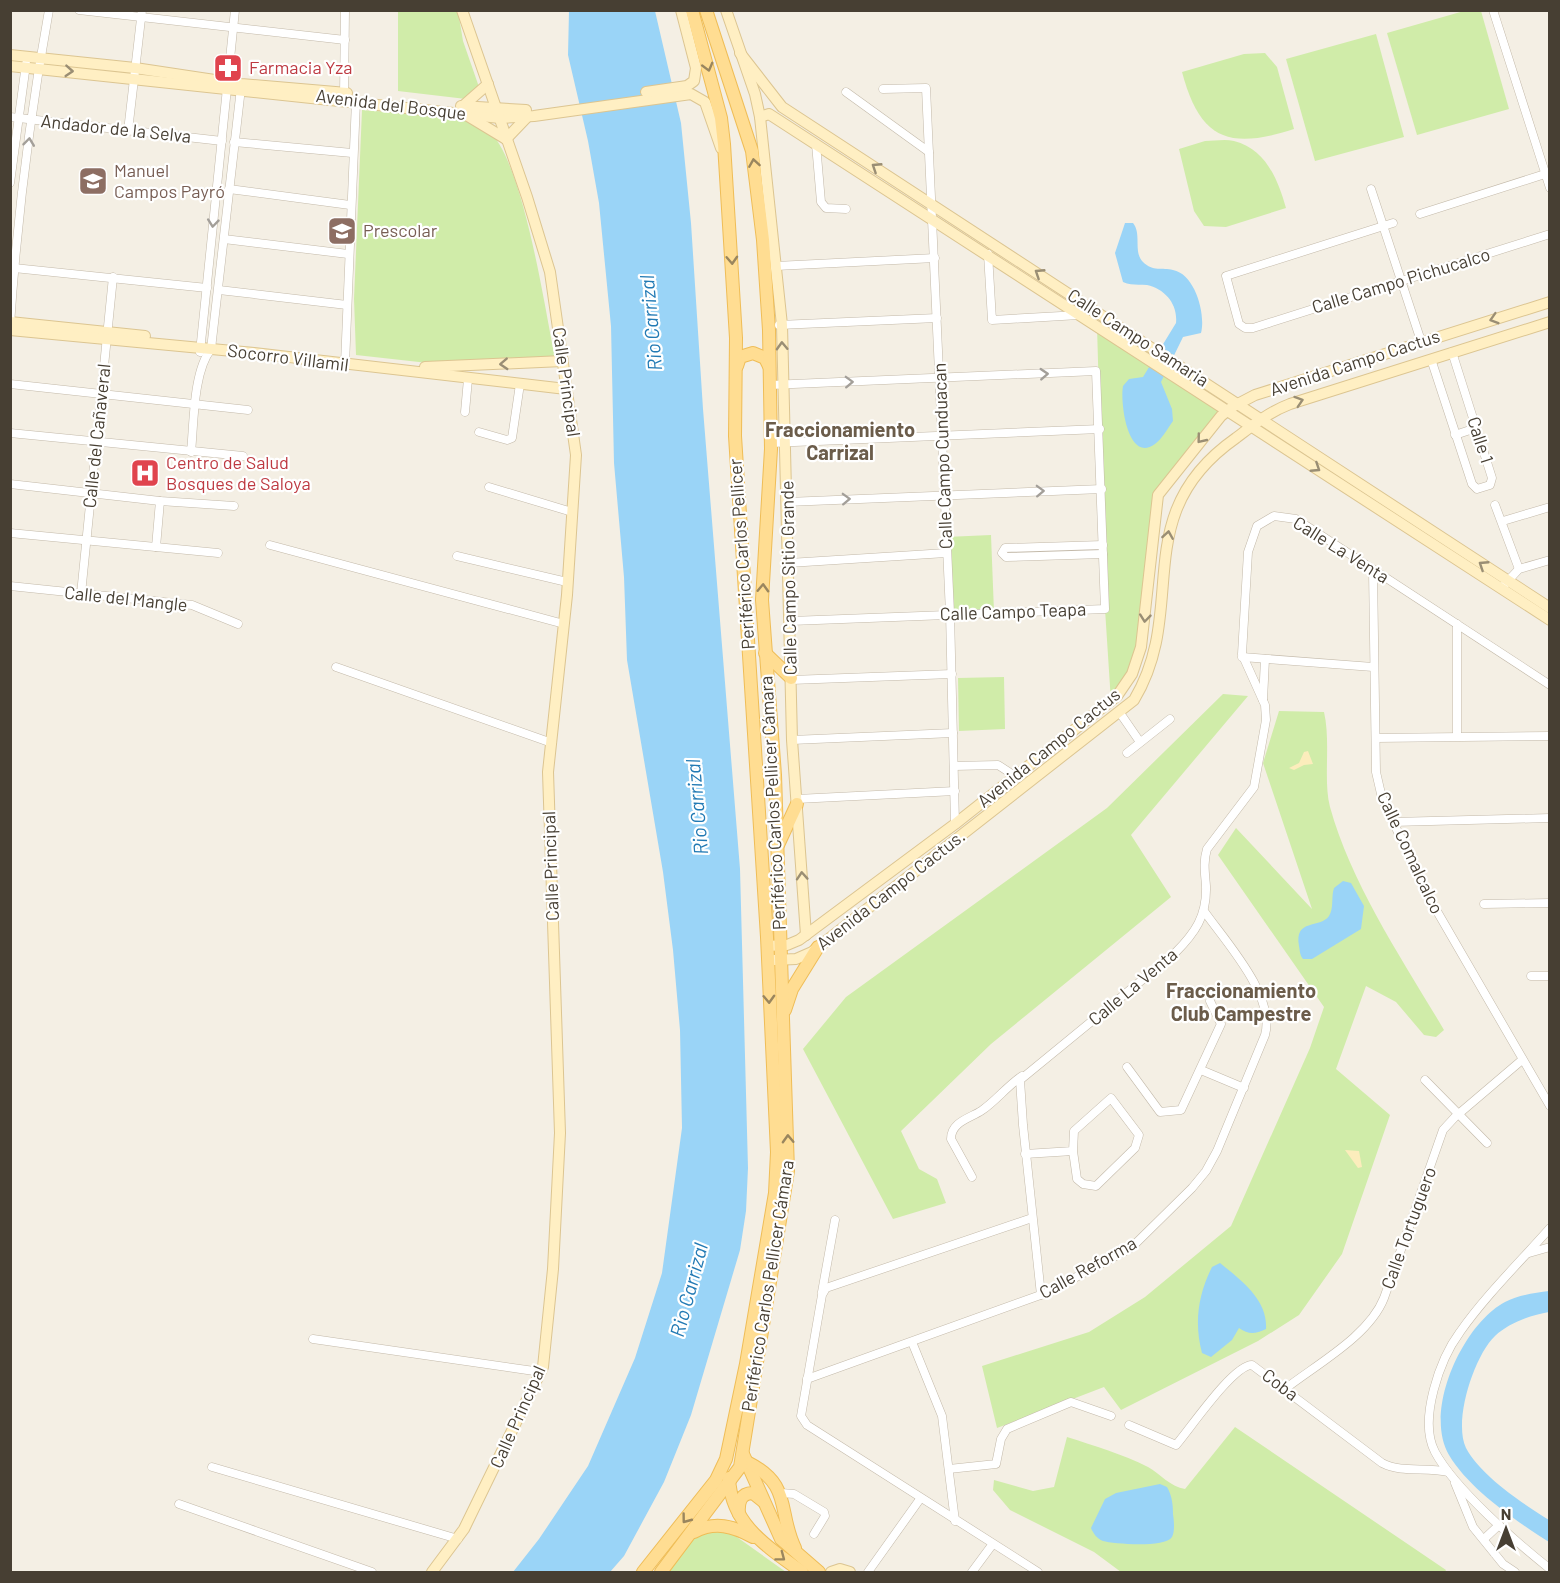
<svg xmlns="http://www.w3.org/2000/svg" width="1560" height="1583" viewBox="0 0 1560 1583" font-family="Barlow,sans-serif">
<rect width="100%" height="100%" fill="#f4efe4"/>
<g fill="#d0eca9">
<path d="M398 11H458L463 41 479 87 466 99 398 91Z"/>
<path d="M1464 11H1481L1509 109 1417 135 1387 33Z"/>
<path d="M1376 34 1404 137 1315 161 1286 59Z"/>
<path d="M1265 53 1277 67 1294 129C1229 150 1200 140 1182 72L1244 54Z"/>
<path d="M362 110C391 113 466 113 488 130 523 159 545 310 555 358L428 363 356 355 354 299Z"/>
<path d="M1205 141C1214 141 1225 139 1234 141 1266 149 1278 180 1286 208L1226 227 1204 226 1194 211 1179 149Z"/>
<path d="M1097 326 1227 411 1163 487 1141 647 1111 702 1105 609Z"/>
<path d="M991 535 994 612 950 613 946 537Z"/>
<path d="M1004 677 1005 729 959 731 958 678Z"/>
<path d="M1223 694 1248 696 1131 835 1171 897 991 1044 901 1131 919 1169 937 1179 946 1203 893 1219 803 1049 846 997 1107 808Z"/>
<path d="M1279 711 1324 712C1331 742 1323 780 1330 807 1352 886 1403 960 1444 1030L1436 1037 1424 1035 1396 1002 1366 986 1336 1069 1390 1115 1342 1254 1299 1315 1258 1341 1121 1410 1104 1387 997 1428 982 1366 1089 1332 1145 1297 1231 1226 1310 1048 1324 1007 1218 855 1236 828 1312 909 1263 763Z"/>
<path d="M1235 1427 1446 1570 1445 1572H1121L1094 1552 1010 1510 993 1490 994 1480 1033 1491 1054 1487 1067 1437C1095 1446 1122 1454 1148 1467 1160 1474 1171 1487 1185 1489Z"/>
<path d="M717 1530 734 1535 786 1572H667L694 1538Z"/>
</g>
<g fill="#fcedbc">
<path d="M1308 751 1313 764 1304 765 1294 770 1289 768 1299 763 1304 752Z"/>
<path d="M1345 1150 1359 1151 1362 1167 1358 1168Z"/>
</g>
<g fill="#9ad4f7">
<path d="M569 11H655L681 123 691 223 703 409 740 869 748 1168 746 1211 740 1250 691 1415 664 1482 624 1556 610 1572H513L539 1539 588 1466 635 1358 662 1273 682 1128 680 1030 673 950 663 872 627 660 624 577 614 463 611 326 599 203 588 141 568 55Z"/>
<path d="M1125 223H1133C1142 234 1133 252 1143 262 1153 272 1162 267 1173 270 1195 274 1206 314 1201 333L1183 337 1161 382 1172 409 1173 421C1168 428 1162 439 1155 444 1127 464 1120 401 1123 386L1129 379 1143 377 1176 323C1178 304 1165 289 1147 285 1138 284 1131 286 1123 282L1115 253Z"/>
<path d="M1343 881 1351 883 1364 906 1361 929 1312 959H1303C1300 955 1300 952 1299 946 1294 918 1320 929 1329 916 1334 909 1331 896 1334 888Z"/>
<path d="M1220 1263C1241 1280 1268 1300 1266 1329 1255 1334 1249 1335 1239 1328L1232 1340 1211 1357 1202 1353C1194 1323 1198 1295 1212 1267Z"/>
<path d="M1549 1291V1312C1531 1315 1509 1323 1495 1336 1474 1356 1453 1421 1466 1448 1480 1475 1523 1504 1549 1520V1542C1516 1521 1469 1489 1449 1455 1423 1411 1463 1324 1505 1302 1518 1295 1535 1293 1549 1291Z"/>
<path d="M1160 1484 1167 1487C1172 1496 1173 1504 1173 1514 1174 1521 1175 1531 1172 1537 1165 1548 1114 1544 1103 1541 1097 1539 1093 1533 1091 1528L1105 1499 1116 1493Z"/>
</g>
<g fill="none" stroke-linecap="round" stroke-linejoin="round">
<g stroke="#c3b9a9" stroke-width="9">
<g id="street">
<path d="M79 10 345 40"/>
<path d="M1493 10 1550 188"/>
<path d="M883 89 926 88 950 613 955 824"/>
<path d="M846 92 929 152"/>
<path d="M344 96 345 10"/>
<path d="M10 117 222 141"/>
<path d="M128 131 142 10"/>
<path d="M234 142 352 153"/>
<path d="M816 144 821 202 826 208 846 209"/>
<path d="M10 183 26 64"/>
<path d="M229 189 350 205"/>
<path d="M1371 189 1421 341"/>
<path d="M1420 214 1545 174"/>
<path d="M1393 223 1226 276 1239 324 1245 328H1253L1550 234"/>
<path d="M224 239 348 254"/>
<path d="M988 254 992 320 1079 315"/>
<path d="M776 266 935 258"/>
<path d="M14 268 207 288"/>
<path d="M219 290 347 305"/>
<path d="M10 325C17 220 30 114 49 10"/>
<path d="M779 325 937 318"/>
<path d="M200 352 235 10"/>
<path d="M1431 359 1472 484 1477 489 1490 485 1492 478 1452 352"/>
<path d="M345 364 356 101"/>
<path d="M10 384 248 410"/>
<path d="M770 385 1096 371 1105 609 791 621"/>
<path d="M465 412 468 379"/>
<path d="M479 432 507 440 512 438 520 384"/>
<path d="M10 433 243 456"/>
<path d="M1455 435 1476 428"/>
<path d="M771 443 1100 429"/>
<path d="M191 452C194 423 193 372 211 349L241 88"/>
<path d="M10 484 160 501 234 506"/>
<path d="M489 487 572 512"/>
<path d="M787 502 1102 489"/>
<path d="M1495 505 1519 569"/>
<path d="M1503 521 1550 507"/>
<path d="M10 533 218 553"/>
<path d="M270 545 564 624"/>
<path d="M1103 545 1005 548 1002 553 1006 557 1103 554"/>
<path d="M156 547 160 501"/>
<path d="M457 556 567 582"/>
<path d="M789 563 946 553"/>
<path d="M1373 570 1376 772 1382 798 1427 894 1550 1106"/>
<path d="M1505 584 1519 569 1550 560"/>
<path d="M10 586 192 605 238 624"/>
<path d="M81 594 113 277"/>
<path d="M1457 624V736"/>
<path d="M1242 657 1373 667"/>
<path d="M336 667 552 743"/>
<path d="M791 680 952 674"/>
<path d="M1263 700 1265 659"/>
<path d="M1120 713 1140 742"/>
<path d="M1376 738 1550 736"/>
<path d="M792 740 953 733"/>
<path d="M1127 753 1170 719"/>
<path d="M954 766 998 765 1015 776"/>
<path d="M797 799 955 791"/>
<path d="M1393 822 1550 818"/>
<path d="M1484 904 1550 903"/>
<path d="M1531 976H1550"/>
<path d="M1127 1067 1160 1112 1181 1110 1221 1024 1210 1001"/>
<path d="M1201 1070 1244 1088"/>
<path d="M1425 1080 1487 1143"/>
<path d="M1025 1154 1073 1151 1074 1131 1111 1098 1139 1135 1135 1148 1096 1186 1083 1184 1077 1179 1073 1151"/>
<path d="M972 1177 951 1139C951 1122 970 1118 981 1111 996 1101 1007 1086 1022 1076"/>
<path d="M1032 1218 826 1288 822 1295 801 1416 807 1425 1038 1572"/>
<path d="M1550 1228C1520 1262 1486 1295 1460 1332 1440 1359 1418 1420 1435 1452 1455 1489 1516 1542 1550 1569"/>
<path d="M1529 1253 1550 1247"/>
<path d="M822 1292 835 1220"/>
<path d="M1041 1295 1023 1125 1020 1080 1175 953C1195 933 1207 916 1206 886 1205 873 1203 862 1207 849L1254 787 1266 720 1265 705 1242 654 1248 552 1257 526 1274 516 1296 519 1550 685"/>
<path d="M313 1339 541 1372"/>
<path d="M912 1342 942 1416 955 1521"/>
<path d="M807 1379 1046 1293 1131 1248 1192 1188 1206 1171 1217 1151 1265 1035C1276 996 1225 941 1204 911"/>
<path d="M1285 1389C1317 1364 1369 1336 1384 1298L1443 1130 1455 1117 1522 1060"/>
<path d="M1129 1425 1176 1445C1190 1429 1233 1365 1252 1365L1382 1463C1403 1474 1426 1466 1448 1472"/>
<path d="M212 1467 458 1539"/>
<path d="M949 1469 996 1464 1001 1439 1007 1429 1071 1402 1111 1416"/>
<path d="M1455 1483 1473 1527 1503 1564 1515 1572"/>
<path d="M781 1493 794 1494 824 1512 825 1516 814 1534"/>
<path d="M179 1504 372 1572"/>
<path d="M1484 1539 1499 1525"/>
<path d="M868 1572 920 1499"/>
<path d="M972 1572 992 1545"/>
</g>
</g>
<g stroke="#dcc591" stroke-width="12">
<g id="secondary">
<path d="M726 10 755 94 760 117 782 325 792 740 806 935"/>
<path d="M740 53 782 107 1550 608"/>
<path d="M10 55 135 68 241 84 347 93"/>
<path d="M10 66 500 118 534 116 691 94 705 102 721 148"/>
<path d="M488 84 463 106V113L506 139"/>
<path d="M646 92 687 86 694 81 696 68 681 10"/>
<path d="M461 106 526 110"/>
<path d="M760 117 769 114 1550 620"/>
<path d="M506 139 528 116"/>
<path d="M10 322 145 336"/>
<path d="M10 330 254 353 566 389"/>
<path d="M425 367 563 361"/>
<path d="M767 946 787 945 799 940 955 824 1117 696 1132 674 1141 647 1158 495 1221 416 1232 407 1255 395 1550 302"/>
<path d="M774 960 796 959 812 952 1134 700C1190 607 1126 515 1236 438 1253 425 1269 412 1290 404L1550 322"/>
<path d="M432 1572 464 1529 543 1367 553 1269 560 1133 548 772 567 595 576 455 550 272 527 197 462 10"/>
<path d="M831 1572 840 1569 850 1572"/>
</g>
</g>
<g stroke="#efbd57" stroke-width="14">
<g id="primary">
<path d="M737 366 740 357 753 353 765 358 769 366"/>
<path d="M765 653 791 678"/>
<path d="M778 845 797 804"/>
<path d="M785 1010 792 989 818 947"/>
<path d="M743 1454 781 1539 819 1572"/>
<path d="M747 1462C793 1485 777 1511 795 1548"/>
<path d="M729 1478C731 1525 768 1547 802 1572"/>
<path d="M739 1514C738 1503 740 1493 753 1493L763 1501"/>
<path d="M694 1532C715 1521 733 1526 753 1537"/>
<path d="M643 1572 716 1480 726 1459 746 1364 775 1193 777 1152 767 937 735 436 736 338 724 144 721 118 692 10"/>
<path d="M661 1572 740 1467 788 1171 775 775 762 600 771 449 769 330 763 240 752 151 706 10"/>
</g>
</g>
<use href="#street" stroke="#fff" stroke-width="8"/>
<use href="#secondary" stroke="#ffefc3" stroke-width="10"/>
<use href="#primary" stroke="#ffdd92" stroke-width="12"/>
</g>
<defs><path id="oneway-chevron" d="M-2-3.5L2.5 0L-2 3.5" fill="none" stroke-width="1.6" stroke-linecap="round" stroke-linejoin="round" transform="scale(1.5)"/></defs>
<g stroke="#9a865e">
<use href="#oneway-chevron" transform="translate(708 67) rotate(75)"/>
<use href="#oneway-chevron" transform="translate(754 163) rotate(-99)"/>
<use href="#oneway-chevron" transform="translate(732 260) rotate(87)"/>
<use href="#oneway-chevron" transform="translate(763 588) rotate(-88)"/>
<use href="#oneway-chevron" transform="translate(769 999) rotate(88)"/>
<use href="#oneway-chevron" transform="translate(788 1139) rotate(-92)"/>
<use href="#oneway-chevron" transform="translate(686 1519) rotate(127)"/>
<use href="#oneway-chevron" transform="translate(781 1557) rotate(37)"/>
</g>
<g stroke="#9a8e74">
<use href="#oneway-chevron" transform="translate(69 71) rotate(4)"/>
<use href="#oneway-chevron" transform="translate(876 167) rotate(-147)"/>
<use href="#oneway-chevron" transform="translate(1039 273) rotate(-147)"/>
<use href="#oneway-chevron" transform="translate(1494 319) rotate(163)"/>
<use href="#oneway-chevron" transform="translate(782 346) rotate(-92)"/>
<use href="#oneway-chevron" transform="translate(504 364) rotate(177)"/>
<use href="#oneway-chevron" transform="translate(1299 401) rotate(-18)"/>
<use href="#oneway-chevron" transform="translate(1201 439) rotate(129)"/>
<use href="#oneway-chevron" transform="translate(1316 468) rotate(33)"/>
<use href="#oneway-chevron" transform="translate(1168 535) rotate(-81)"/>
<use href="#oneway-chevron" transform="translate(1483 565) rotate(-147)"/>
<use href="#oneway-chevron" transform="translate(1145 618) rotate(96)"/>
<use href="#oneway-chevron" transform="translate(802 876) rotate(-94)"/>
</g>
<g stroke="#a39f99">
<use href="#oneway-chevron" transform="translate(29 142) rotate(-83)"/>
<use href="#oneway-chevron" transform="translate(213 223) rotate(96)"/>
<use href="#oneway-chevron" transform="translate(1044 374) rotate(-3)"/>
<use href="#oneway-chevron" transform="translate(849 382) rotate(-2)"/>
<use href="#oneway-chevron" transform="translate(1040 491) rotate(-2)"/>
<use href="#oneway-chevron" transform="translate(846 499) rotate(-2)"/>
</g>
<defs>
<g id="pharmacy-square" transform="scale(1.5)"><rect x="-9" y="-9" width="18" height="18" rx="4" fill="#e0444e" stroke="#fff"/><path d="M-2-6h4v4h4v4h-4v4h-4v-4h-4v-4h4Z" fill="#fff"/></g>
<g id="school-square" transform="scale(1.5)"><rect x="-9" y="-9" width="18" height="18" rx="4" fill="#8d6e63" stroke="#fff"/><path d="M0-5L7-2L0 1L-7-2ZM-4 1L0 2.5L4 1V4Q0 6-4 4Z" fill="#fff"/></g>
<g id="hospital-square" transform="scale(1.5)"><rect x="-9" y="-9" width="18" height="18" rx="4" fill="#e0444e" stroke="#fff"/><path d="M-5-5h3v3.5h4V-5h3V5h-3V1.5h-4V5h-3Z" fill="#fff"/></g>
</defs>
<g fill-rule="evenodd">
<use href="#pharmacy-square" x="228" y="68"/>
<use href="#school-square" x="93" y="181"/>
<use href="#school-square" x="342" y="231"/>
<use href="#hospital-square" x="145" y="473"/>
</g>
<g text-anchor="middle" stroke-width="4.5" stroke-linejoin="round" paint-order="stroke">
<g font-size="18" fill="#be3a42" stroke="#fff" text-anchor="start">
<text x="249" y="74">Farmacia Yza</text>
<text x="166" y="469">Centro de Salud<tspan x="166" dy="21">Bosques de Saloya</tspan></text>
</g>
<g font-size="18" fill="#473f33" stroke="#fff">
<text transform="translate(391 105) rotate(7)" y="6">Avenida del Bosque</text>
<text transform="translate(116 129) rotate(6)" y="6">Andador de la Selva</text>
<text transform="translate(1401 281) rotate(-17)" y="6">Calle Campo Pichucalco</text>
<text transform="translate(1138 338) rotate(33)" y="6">Calle Campo Samaria</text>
<text transform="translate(288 358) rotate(7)" y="6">Socorro Villamil</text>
<text transform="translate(1355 363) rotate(-18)" y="6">Avenida Campo Cactus</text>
<text transform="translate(566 382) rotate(82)" y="6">Calle Principal</text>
<text transform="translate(97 436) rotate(-84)" y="6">Calle del Cañaveral</text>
<text transform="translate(1480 440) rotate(72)" y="6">Calle 1</text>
<text transform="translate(943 456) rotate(-92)" y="6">Calle Campo Cunduacan</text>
<text transform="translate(1341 550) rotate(32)" y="6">Calle La Venta</text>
<text transform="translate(742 554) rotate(-94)" y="6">Periférico Carlos Pellicer</text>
<text transform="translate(789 578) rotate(-91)" y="6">Calle Campo Sitio Grande</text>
<text transform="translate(126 599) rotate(6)" y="6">Calle del Mangle</text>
<text transform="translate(1013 612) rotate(-2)" y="6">Calle Campo Teapa</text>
<text transform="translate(1049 748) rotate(-39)" y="6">Avenida Campo Cactus</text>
<text transform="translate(773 803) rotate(-93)" y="6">Periférico Carlos Pellicer Cámara</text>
<text transform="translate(1410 853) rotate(65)" y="6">Calle Comalcalco</text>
<text transform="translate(551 866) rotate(-92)" y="6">Calle Principal</text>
<text transform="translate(891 890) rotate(-38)" y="6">Avenida Campo Cactus.</text>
<text transform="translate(1133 987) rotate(-40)" y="6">Calle La Venta</text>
<text transform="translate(1409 1228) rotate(-70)" y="6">Calle Tortuguero</text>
<text transform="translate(1088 1268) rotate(-29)" y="6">Calle Reforma</text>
<text transform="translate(768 1286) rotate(-81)" y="6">Periférico Carlos Pellicer Cámara</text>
<text transform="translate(1280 1385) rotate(37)" y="6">Coba</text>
<text transform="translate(518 1417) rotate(-66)" y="6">Calle Principal</text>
</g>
<g font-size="18" fill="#785e54" stroke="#fff" text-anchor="start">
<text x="114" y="177">Manuel<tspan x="114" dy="21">Campos Payró</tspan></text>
<text x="363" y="237">Prescolar</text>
</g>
<g font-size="20" font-style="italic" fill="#227ab4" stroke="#fff">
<text transform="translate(651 323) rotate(-95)" y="7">Rio Carrizal</text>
<text transform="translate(697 807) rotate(-95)" y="7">Rio Carrizal</text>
<text transform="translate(689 1290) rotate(-75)" y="7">Rio Carrizal</text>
</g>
<g font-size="20" font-weight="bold" fill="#6b5c4a" stroke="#fff">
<text x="840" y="437">Fraccionamiento<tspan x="840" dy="23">Carrizal</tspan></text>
<text x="1241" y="998">Fraccionamiento<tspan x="1241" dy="23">Club Campestre</tspan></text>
</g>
</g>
<rect width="1560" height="1583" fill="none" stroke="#473f33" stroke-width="24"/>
<g transform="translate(1506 1529)" stroke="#ffffff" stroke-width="4.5" paint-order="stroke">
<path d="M0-4.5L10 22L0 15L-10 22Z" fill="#473f33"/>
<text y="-9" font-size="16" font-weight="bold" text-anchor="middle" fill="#473f33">N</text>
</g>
</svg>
